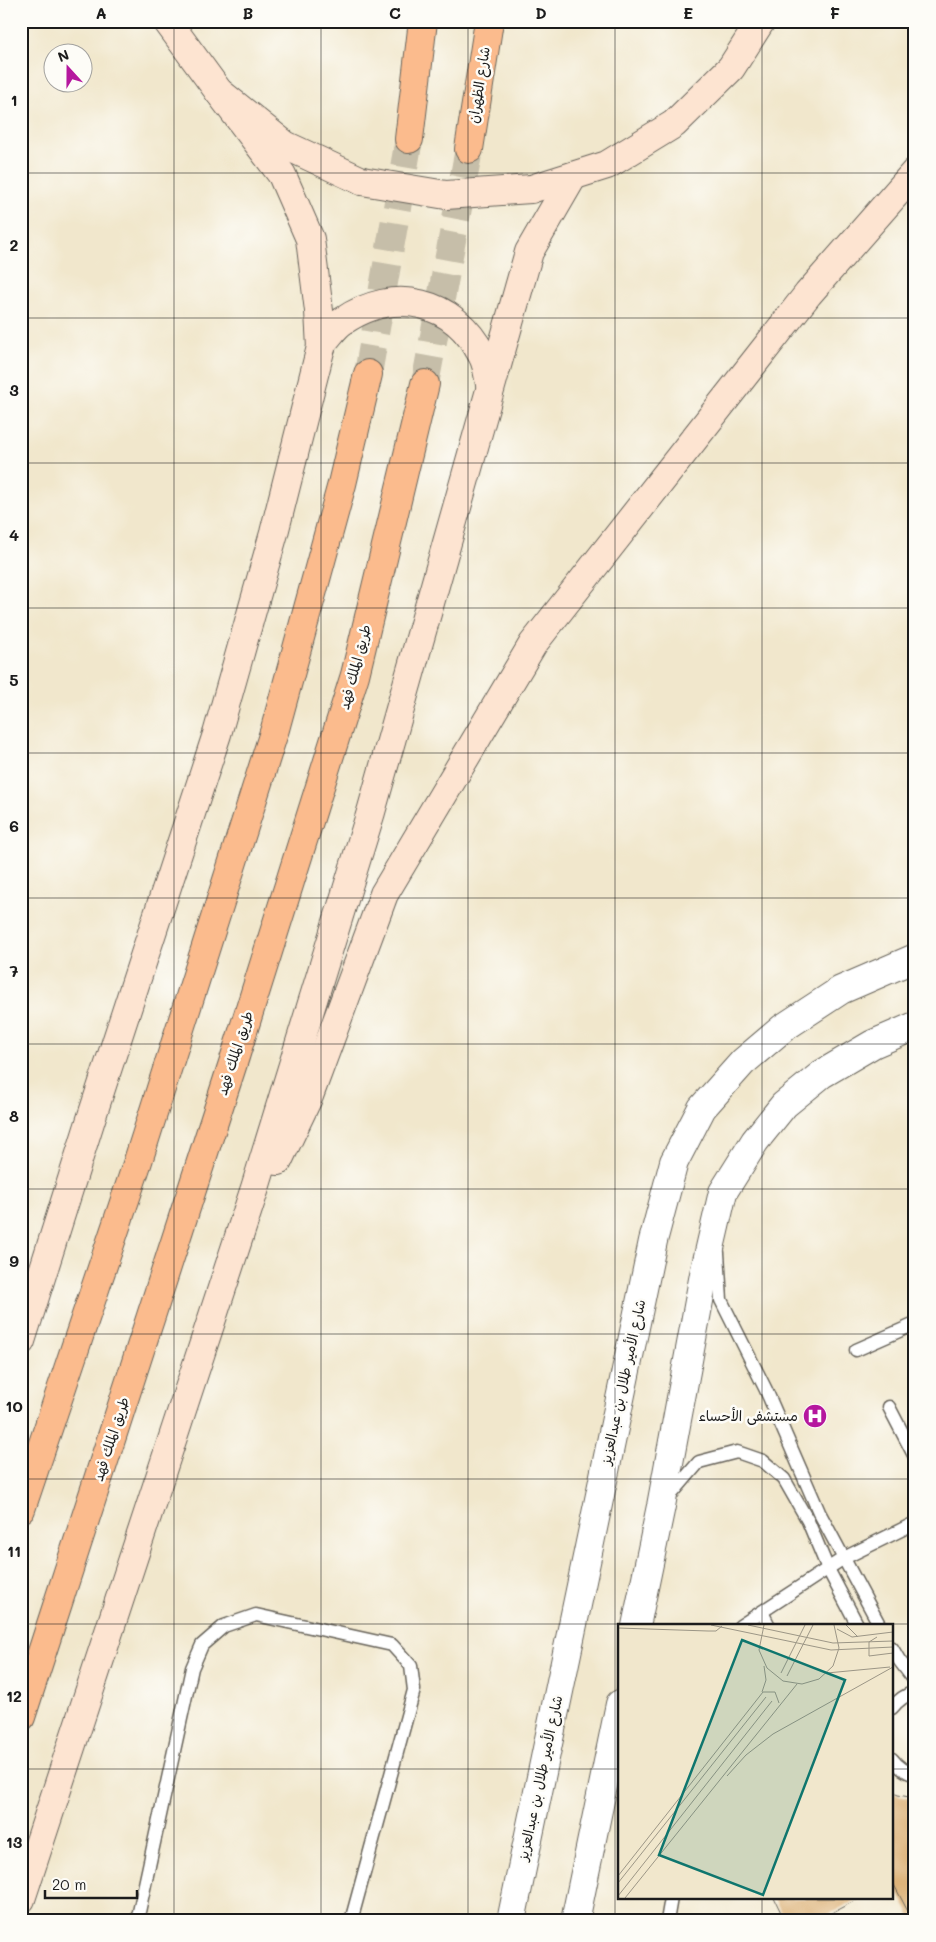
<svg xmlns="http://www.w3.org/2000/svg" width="936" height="1942" viewBox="0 0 936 1942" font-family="Mali,'Playpen Sans Arabic',sans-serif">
<rect width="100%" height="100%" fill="#fdfcf7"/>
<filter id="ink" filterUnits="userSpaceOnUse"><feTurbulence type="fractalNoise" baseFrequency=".02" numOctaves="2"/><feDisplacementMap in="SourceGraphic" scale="10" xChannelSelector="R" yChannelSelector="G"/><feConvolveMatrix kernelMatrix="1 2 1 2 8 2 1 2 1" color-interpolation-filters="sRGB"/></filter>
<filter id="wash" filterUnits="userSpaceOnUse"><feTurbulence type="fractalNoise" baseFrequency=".0096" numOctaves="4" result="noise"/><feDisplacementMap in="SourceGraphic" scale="20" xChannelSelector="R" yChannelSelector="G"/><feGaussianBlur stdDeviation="1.12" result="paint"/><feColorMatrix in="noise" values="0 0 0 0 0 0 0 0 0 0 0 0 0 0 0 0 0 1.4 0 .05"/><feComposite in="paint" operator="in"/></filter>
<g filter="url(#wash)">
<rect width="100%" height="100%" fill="#f1e7cc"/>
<g id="blocks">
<g fill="#d8a868">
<path d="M892 1792 898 1795 915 1798V1921H913L892 1881Z"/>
<path d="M774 1898H860L816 1921H785Z"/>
</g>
</g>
</g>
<g filter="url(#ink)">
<use href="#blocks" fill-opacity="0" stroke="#67635a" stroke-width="1"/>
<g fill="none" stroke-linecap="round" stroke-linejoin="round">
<g stroke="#c6bea9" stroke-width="28" stroke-dasharray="28 14" stroke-linecap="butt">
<path d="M368 374 409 139"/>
<path d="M425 384 469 149"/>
</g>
<g stroke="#67635a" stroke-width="15">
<g id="service">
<path d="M718 1253 721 1300 766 1390 819 1512 880 1626"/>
<path d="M856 1350 915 1324"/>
<path d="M889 1407 915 1457"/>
<path d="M669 1497 699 1462 737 1452 763 1461 784 1479 808 1521 828 1569 858 1626"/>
<path d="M762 1612 769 1626"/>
<path d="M740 1626 844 1558 915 1523"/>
<path d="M892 1648 899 1660 915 1681"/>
<path d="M892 1708C898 1700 905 1695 915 1692"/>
<path d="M892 1759C898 1767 906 1772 915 1775"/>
<path d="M137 1921 192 1668 202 1645 224 1626 256 1615 392 1645 411 1666 414 1690 351 1921"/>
<path d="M667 1921 671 1898"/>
</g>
</g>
<g stroke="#67635a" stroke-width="30">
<g id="tertiary">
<path d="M636 1626 661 1506 704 1274 723 1192 755 1141 784 1105 822 1074 873 1044 915 1026"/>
<path d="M511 1921 653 1241 674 1162 702 1108 743 1062 783 1028 841 990 915 958"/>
<path d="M575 1921 620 1704"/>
</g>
</g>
<g stroke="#67635a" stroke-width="30">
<g id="secondary">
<path d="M167 21 219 92 285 145 362 181"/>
<path d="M219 92 282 175 310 239 319 311 321 348"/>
<path d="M531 189 607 165 674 124 731 68 761 21"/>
<path d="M278 1161 309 1096 384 894 533 644 808 294 915 172"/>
<path d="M21 1341 91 1119 217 734 274 533 322 343C329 336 335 326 343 321 394 286 454 300 482 355 487 363 488 375 490 384"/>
<path d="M21 1899 255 1188 371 812 529 252 573 176"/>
</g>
</g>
<g stroke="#67635a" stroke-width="30">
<g id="trunk">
<path d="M409 139 423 21"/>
<path d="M469 149 489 21"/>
<path d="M21 1509 138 1161 275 729 342 484 368 374"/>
<path d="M21 1717 233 1063 355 675 425 384"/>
</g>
</g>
<use href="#service" stroke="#fff" stroke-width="12"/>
<use href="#tertiary" stroke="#fff" stroke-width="28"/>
<use href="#secondary" stroke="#fde4d1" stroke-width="28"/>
<use href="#trunk" stroke="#fbbb8d" stroke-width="28"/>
<g stroke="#67635a" stroke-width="30" stroke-linecap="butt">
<path id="secondary-bridge" d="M362 181 446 195 531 189"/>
</g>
<use href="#secondary-bridge" stroke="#fde4d1" stroke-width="28"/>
</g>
</g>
<path fill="none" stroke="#1c1c1c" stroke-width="1" stroke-opacity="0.55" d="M174 21V1921M321 21V1921M468 21V1921M615 21V1921M762 21V1626M21 173H915M21 318H915M21 463H915M21 608H915M21 753H915M21 898H915M21 1044H915M21 1189H915M21 1334H915M21 1479H915M21 1624H915M21 1769H620M892 1769H915M762 1898V1921"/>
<defs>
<g id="hospital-disc" transform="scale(1.25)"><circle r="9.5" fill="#b5179e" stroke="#fdfcf7"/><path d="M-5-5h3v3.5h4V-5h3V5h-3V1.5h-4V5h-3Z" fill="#fff"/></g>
</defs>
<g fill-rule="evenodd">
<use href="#hospital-disc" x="815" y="1416"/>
</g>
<g text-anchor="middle" stroke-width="5" stroke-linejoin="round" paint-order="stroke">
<g font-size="14" fill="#1c1c1c" stroke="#fdfcf7">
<text transform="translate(479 85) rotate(-81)" y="5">شارع الظهران</text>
<text transform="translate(355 667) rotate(-75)" y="5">طريق الملك فهد</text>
<text transform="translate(235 1053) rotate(-72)" y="5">طريق الملك فهد</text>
<text transform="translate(623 1382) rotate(-78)" y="5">شارع الأمير طلال بن عبدالعزيز</text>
<text transform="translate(111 1439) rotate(-72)" y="5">طريق الملك فهد</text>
<text transform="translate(540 1778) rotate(-78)" y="5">شارع الأمير طلال بن عبدالعزيز</text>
</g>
<g font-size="14" fill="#1c1c1c" stroke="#fdfcf7" text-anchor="end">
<text x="798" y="1421">مستشفى الأحساء</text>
</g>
</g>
<g transform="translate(618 1624)">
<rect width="275" height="275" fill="#f1e7cc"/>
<path fill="none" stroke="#9c9686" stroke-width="1" d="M93 1 213 26 275 23M130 1 215 19 275 17M146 1 141 26 149 44 165 57 184 60 201 55 215 42 221 24 216 1M228 1 240 13M0 4 90 7H98L104 2M219 5 234 13 275 8M259 13 251 18V32L275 29M163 49 187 1M209 49 272 43M169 52 195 1M144 68 148 56 146 42M109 152 128 131 155 110 275 43M0 252 145 68H157L161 79M0 259 148 73M0 272 154 77M7 274 179 60"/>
<path fill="#0f766e" fill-opacity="0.15" stroke="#0f766e" stroke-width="2.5" d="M124 16 227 56 145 271 41 231Z"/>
<rect width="275" height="275" fill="none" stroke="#1c1c1c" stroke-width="2.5"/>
</g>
<rect width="936" height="1942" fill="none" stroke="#fdfcf7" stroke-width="55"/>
<g transform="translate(68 68) rotate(339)"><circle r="24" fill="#fdfcf7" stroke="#a3a29f"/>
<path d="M0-4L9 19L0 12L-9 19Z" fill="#b5179e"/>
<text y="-8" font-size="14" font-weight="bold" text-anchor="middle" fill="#1c1c1c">N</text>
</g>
<path d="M45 1890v8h92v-8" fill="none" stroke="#1c1c1c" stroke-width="2.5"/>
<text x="52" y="1890" font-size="15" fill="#1c1c1c" stroke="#fdfcf7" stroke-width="4" paint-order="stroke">20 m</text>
<rect x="28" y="28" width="880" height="1886" fill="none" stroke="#1c1c1c" stroke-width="2"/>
<g font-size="16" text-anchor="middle" font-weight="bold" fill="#1c1c1c">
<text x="101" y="19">A</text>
<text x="248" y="19">B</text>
<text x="395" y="19">C</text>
<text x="541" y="19">D</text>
<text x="688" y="19">E</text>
<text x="835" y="19">F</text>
<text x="14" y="106">1</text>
<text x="14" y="251">2</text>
<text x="14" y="396">3</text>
<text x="14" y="541">4</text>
<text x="14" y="686">5</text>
<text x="14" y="832">6</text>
<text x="14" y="977">7</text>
<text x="14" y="1122">8</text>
<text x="14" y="1267">9</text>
<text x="14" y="1412">10</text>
<text x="14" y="1557">11</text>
<text x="14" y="1702">12</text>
<text x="14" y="1848">13</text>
</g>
</svg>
